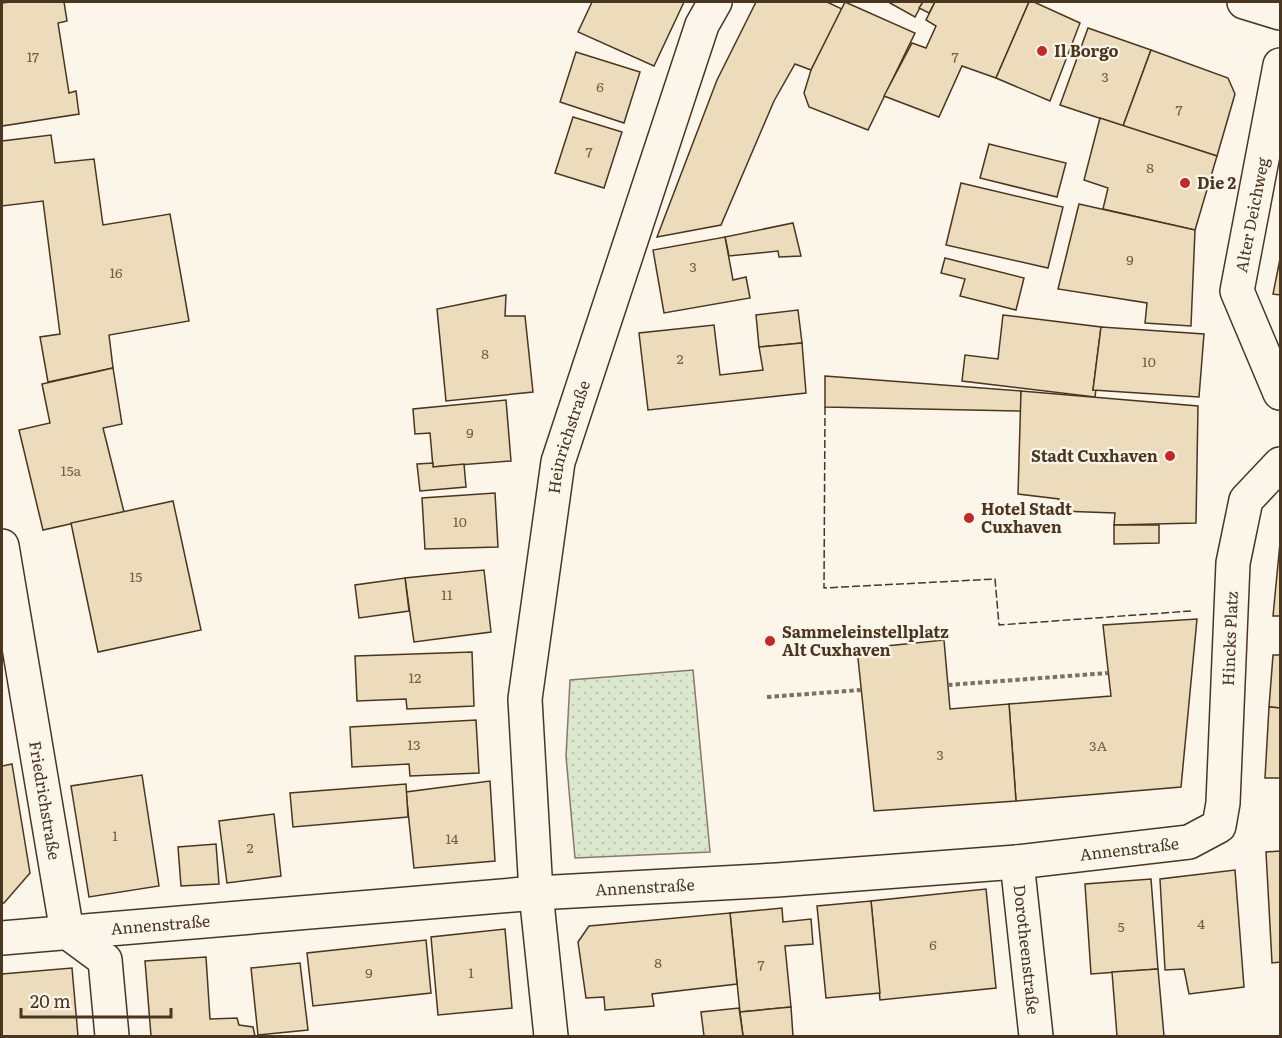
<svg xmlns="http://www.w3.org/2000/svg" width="1282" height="1038" viewBox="0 0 1282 1038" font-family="Literata,serif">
<defs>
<pattern id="grass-dots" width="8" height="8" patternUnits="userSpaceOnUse" patternTransform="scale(1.5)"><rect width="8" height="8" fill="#dce7d0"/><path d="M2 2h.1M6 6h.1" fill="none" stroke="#bec7b2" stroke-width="1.8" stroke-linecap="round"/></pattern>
</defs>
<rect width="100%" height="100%" fill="#fbf6e9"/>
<path fill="url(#grass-dots)" stroke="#887966" stroke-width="1.5" d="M693 670 710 852 575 858 566 756 570 680Z"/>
<g fill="#ecdcbc" stroke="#4a3520" stroke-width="1.5">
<path d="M10 2H64L67 21 58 23 69 93 76 91 79 114 2 126V3Z"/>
<path d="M592 2H684L654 66 578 32Z"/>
<path d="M756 2H827L842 9 811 70 795 64 774 101 721 225 657 237 717 80Z"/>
<path d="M845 2 915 33 868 130 809 107 804 93 811 70Z"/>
<path d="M891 2H923L915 17 890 3Z"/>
<path d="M923 2H935L929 13 919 8Z"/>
<path d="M935 2H1029L996 78 962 66 939 117 884 96 912 43 926 48 936 26 926 20Z"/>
<path d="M1029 2H1034L1080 23 1050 101 996 78Z"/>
<path d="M1088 28 1151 50 1123 126 1060 105Z"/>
<path d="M1151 50 1228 78 1235 94 1217 156 1123 126Z"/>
<path d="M576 52 640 72 624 123 560 102Z"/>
<path d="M573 117 622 132 604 188 555 173Z"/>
<path d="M1100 118 1217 156 1195 230 1103 209 1108 188 1084 180Z"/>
<path d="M51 135 55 163 94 159 103 225 170 214 189 321 109 335 113 368 48 382 40 337 60 334 43 201 2 206V141Z"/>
<path d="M989 144 1066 163 1057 197 980 178Z"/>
<path d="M961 183 1063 207 1048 268 946 245Z"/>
<path d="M1079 204 1195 230 1191 326 1145 323 1147 303 1058 289Z"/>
<path d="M793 223 801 256 779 257 778 251 729 256 725 237Z"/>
<path d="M725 237 733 280 746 277 750 298 664 313 653 250Z"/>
<path d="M945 258 1024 278 1016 310 960 296 965 279 941 273Z"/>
<path d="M1280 259V295L1273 294Z"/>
<path d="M506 295 505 316H525L533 392 446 401 437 309Z"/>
<path d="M798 310 802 343 759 347 756 315Z"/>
<path d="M1003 315 1101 327 1093 390 1096 389 1095 397 962 381 965 355 998 359Z"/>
<path d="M714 325 720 375 763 370 759 347 802 343 806 393 648 410 639 333Z"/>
<path d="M1101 327 1204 334 1199 397 1093 390Z"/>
<path d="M113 368 122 424 103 428 124 512 43 530 19 430 50 423 42 384Z"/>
<path d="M825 376 1021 391V411L825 407Z"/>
<path d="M1021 391 1198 406 1196 523 1114 525 1115 513 1060 511 1059 499 1018 494Z"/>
<path d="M506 400 511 461 433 467 430 433 415 434 413 409Z"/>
<path d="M433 463V467L464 464 466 487 420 491 417 464Z"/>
<path d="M495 493 498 547 425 549 422 498Z"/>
<path d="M173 501 201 630 98 652 71 523Z"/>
<path d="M1114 525H1159V543L1114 544Z"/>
<path d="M1280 543V616H1273Z"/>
<path d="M484 570 491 632 414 642 405 578Z"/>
<path d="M405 578 409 611 359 618 355 585Z"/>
<path d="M1197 619 1181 787 1016 801 1009 704 1111 696 1103 625Z"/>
<path d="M944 640 950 709 1009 704 1016 801 874 811 857 649Z"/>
<path d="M472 652 474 706 407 709 406 699 357 701 355 656Z"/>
<path d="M1273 655H1280V708L1269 707Z"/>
<path d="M1269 707 1280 708V778H1265Z"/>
<path d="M476 720 479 773 410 776 409 764 352 767 350 727Z"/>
<path d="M12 764 30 873 4 903H2V766Z"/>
<path d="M142 775 159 886 89 897 71 786Z"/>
<path d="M490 781 495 861 414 868 406 792Z"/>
<path d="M406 784 408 817 293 827 290 793Z"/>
<path d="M274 814 281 876 227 883 219 821Z"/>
<path d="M216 844 219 884 181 886 178 847Z"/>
<path d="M1280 851V962L1272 963 1266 852Z"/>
<path d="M1235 870 1244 987 1189 994 1184 969 1165 970 1160 879Z"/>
<path d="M1151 879 1158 969 1091 974 1085 884Z"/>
<path d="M986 889 996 988 880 1000 871 901Z"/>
<path d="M871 901 880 993 826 998 817 906Z"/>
<path d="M782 908 783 922 811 919 813 944 785 946 791 1007 740 1012 730 913Z"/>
<path d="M730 913 737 984 652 994 654 1006 605 1010 604 997 586 998 578 942 589 926Z"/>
<path d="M505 929 512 1008 438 1015 431 937Z"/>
<path d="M426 940 431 993 313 1006 307 953Z"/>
<path d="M206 957 210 1019 237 1018 239 1025 253 1027 255 1036H151L145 961Z"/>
<path d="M300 963 308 1030 258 1035 251 968Z"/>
<path d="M72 968 78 1036H2V974Z"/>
<path d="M1158 969 1164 1036H1117L1112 972Z"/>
<path d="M791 1007 793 1036H743L740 1012Z"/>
<path d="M739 1008 743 1036H704L701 1012Z"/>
</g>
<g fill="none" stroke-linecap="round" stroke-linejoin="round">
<g stroke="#4a3520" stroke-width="36">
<g id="minor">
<path d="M1244 2 1280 13"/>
<path d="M1280 65 1237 291 1280 393"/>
<path id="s1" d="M2 546 67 932 105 960 112 1036"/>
<path id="s2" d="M1017 862 1036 1036"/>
<path id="s3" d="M2 938 536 893 777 880 1017 862 1189 842 1219 826 1223 803 1233 563 1246 500 1280 464"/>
<path id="s4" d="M551 1036 536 893 525 699 558 462 702 25 715 2"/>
</g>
</g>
<g stroke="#7f6f5c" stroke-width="4" stroke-dasharray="4.5 3" stroke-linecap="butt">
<path d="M948 685 1108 673"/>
<path d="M767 697 861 690"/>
</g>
<use href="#minor" stroke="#fbf6e9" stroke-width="33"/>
<path stroke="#4a3520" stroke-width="1.5" stroke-dasharray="8 3" stroke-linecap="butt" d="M825 407 824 588 995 579 999 625 1191 611"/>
</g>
<g fill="#c62828" stroke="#fbf6e9" stroke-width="2">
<circle cx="1042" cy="51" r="6"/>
<circle cx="1185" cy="183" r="6"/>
<circle cx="1170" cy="456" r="6"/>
<circle cx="969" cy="518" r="6"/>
<circle cx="770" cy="641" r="6"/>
</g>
<g text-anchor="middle" stroke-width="4.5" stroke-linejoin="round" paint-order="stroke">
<g font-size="14" fill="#725f47">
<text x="33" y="62">17</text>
<text x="955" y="62">7</text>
<text x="1105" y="82">3</text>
<text x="600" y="92">6</text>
<text x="1179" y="115">7</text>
<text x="589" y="157">7</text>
<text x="1150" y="173">8</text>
<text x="1130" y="265">9</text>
<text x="693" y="272">3</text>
<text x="116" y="278">16</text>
<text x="485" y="359">8</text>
<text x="680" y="364">2</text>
<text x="1149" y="367">10</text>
<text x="470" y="438">9</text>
<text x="71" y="476">15a</text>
<text x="460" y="527">10</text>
<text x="136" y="582">15</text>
<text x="447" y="600">11</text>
<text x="415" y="683">12</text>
<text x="414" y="750">13</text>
<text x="1098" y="751">3A</text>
<text x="940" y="760">3</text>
<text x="115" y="841">1</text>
<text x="452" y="844">14</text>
<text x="250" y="853">2</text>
<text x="1201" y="929">4</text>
<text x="1121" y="932">5</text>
<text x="933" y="950">6</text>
<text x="658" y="968">8</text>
<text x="761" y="970">7</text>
<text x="369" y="978">9</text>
<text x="471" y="978">1</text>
</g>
<g font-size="16" font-weight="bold" fill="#4a3520" stroke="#fbf6e9" text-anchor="start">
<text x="1054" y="57">Il Borgo</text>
<text x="1197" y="189">Die 2</text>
<text x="1158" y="462" text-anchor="end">Stadt Cuxhaven</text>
<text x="981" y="515">Hotel Stadt<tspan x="981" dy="18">Cuxhaven</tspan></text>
<text x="782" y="638">Sammeleinstellplatz<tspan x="782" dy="18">Alt Cuxhaven</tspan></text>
</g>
<g font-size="16" fill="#4a3520" stroke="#fbf6e9">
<text transform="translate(1252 215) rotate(-79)" y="6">Alter Deichweg</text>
<text dy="6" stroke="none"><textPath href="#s4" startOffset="604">Heinrichstraße</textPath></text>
<text dy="6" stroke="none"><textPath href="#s3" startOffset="1413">Hincks Platz</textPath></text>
<text dy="6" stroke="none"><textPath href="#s1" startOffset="258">Friedrichstraße</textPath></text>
<text dy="6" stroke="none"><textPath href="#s3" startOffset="1131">Annenstraße</textPath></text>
<text dy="6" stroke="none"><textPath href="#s3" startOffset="645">Annenstraße</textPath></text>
<text dy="6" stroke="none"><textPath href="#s3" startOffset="159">Annenstraße</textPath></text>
<text dy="6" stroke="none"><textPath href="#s2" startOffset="88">Dorotheenstraße</textPath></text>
</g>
</g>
<rect width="1282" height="1038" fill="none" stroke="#4a3520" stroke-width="6"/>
<path d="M21 1008v9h150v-9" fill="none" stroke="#4a3520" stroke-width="3"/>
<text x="30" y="1008" font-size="18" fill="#4a3520" stroke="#fbf6e9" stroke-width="4.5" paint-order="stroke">20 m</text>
</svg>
